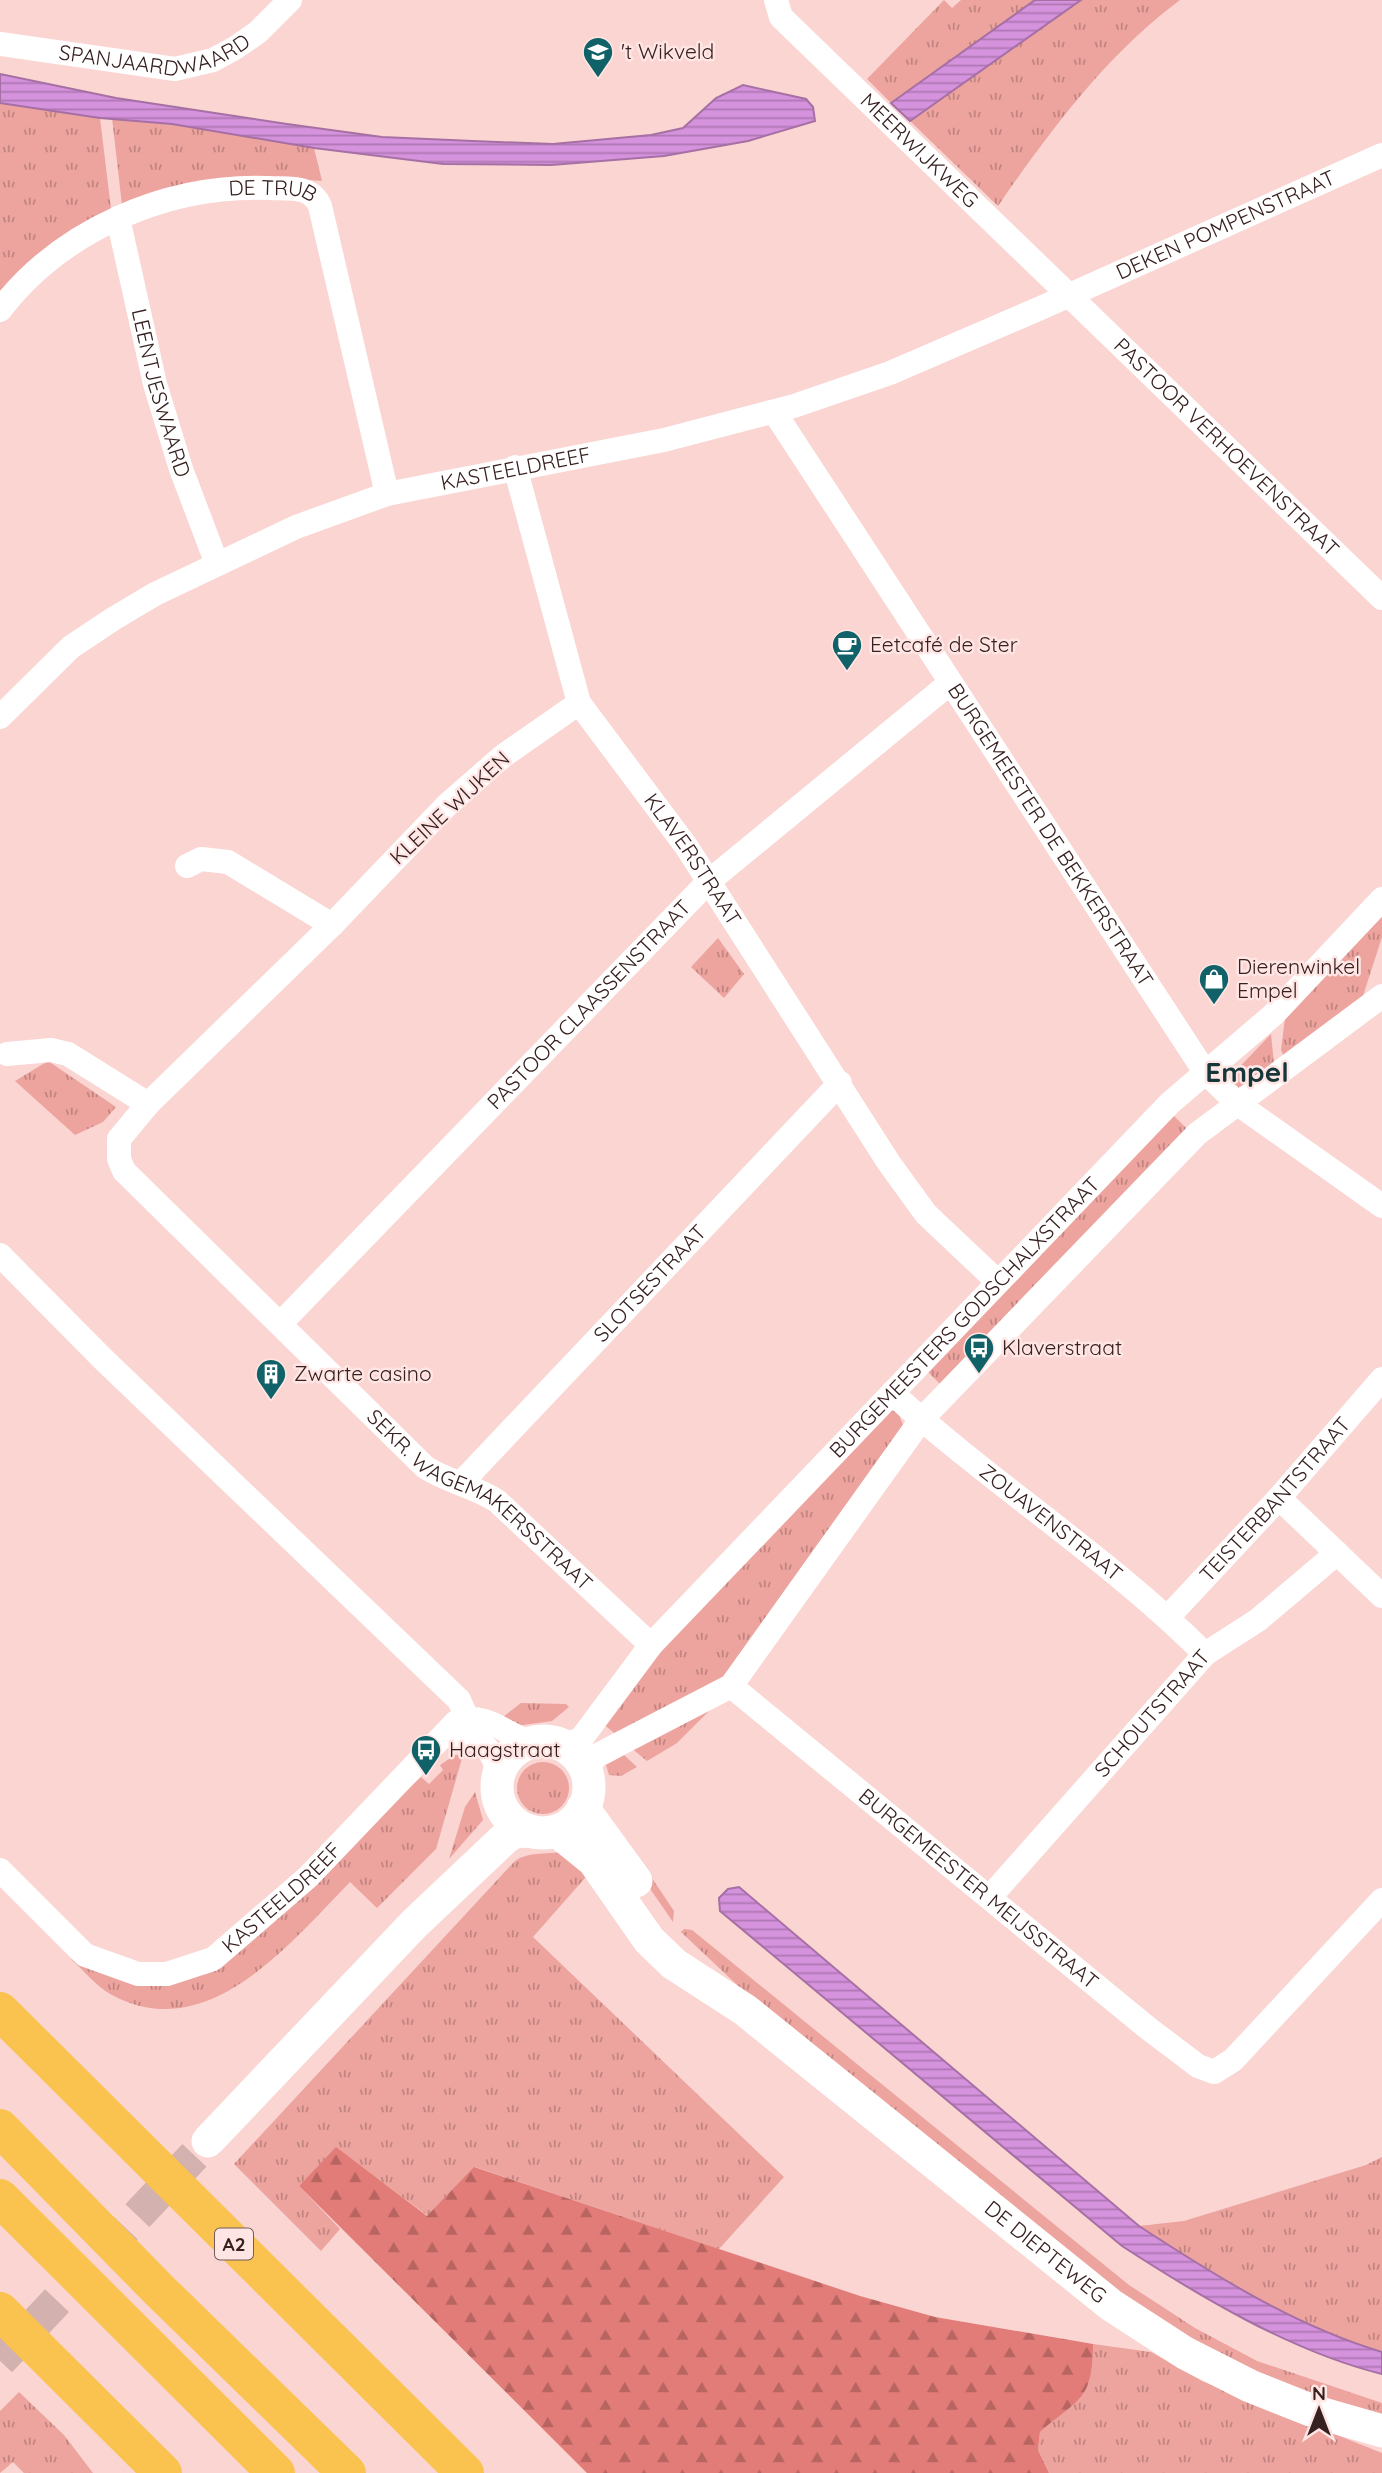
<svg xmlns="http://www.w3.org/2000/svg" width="1382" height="2473" viewBox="0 0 1382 2473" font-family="Quicksand,sans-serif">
<defs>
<pattern id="grass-tufts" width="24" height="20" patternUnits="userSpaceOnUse" patternTransform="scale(1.75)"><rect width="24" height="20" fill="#eda39e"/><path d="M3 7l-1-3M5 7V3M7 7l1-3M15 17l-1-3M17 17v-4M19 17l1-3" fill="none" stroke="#c18480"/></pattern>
<pattern id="forest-firs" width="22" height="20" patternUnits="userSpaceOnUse" patternTransform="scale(1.75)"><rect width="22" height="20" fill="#e27c78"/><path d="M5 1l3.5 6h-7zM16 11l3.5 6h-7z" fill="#b86562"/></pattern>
<pattern id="water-rules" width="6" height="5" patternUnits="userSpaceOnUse" patternTransform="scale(1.75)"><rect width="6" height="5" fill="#d592dd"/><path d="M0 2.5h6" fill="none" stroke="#ae77b3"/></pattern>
</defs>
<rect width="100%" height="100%" fill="#fad5d2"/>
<g fill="url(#grass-tufts)">
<path d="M944 0 952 8 961 0H1035L891 103 867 79Z"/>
<path d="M1081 0H1180C1107 54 1049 132 998 206L910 121Z"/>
<path d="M0 103 100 118 111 209 19 271 0 291Z"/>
<path d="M112 118 172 124 314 148 322 181 293 179 122 205Z"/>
<path d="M1382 917V937L1362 999 1284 1057 1281 1050 1285 1018Z"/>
<path d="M718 938 744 974 724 998 691 967Z"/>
<path d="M1271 1034 1274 1064 1239 1088 1231 1081V1076Z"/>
<path d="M48 1061 116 1107 103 1122 75 1135 15 1081Z"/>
<path d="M1171 1113 1189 1131 943 1387 925 1369Z"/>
<path d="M891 1410 898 1412 903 1425 728 1677 618 1736 602 1723 642 1666Z"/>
<path d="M521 1703 566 1704 569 1707 552 1721 516 1726 503 1717Z"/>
<path d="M713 1707 677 1743 647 1761 630 1747Z"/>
<path d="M455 1755H463L436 1849 377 1908 350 1882C290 1943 208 2047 112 1995 97 1987 84 1971 71 1959L132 1978 253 1937 421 1777 429 1784 443 1770 440 1765Z"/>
<path d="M624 1755 637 1767 621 1776 609 1775 606 1765Z"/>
<circle cx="543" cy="1788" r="26"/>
<path d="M475 1792 483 1820 449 1859 465 1807Z"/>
<path d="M625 1838 674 1911 673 1922 633 1864Z"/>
<path d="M569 1850 592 1870 533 1937 784 2177 719 2249 475 2167 428 2216 336 2148 299 2186 340 2229 321 2251 234 2164 514 1862C528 1850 551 1856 569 1850Z"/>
<path d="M684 1929 692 1930 1129 2285 1195 2328 1257 2361 1382 2403V2418L1317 2398 1190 2341 1120 2296 752 1999 681 1932Z"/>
<path d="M1382 2157V2352C1295 2326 1214 2275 1139 2226L1184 2221 1366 2165Z"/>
<path d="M1093 2344 1151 2352 1202 2381 1382 2453V2473H1049L1038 2450 1040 2432C1079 2398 1093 2400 1093 2344Z"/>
<path d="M19 2392 64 2435 93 2473H24L13 2462 0 2473V2411Z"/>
</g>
<path fill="url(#forest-firs)" d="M336 2147 427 2216 474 2167 860 2296 935 2317 1093 2344C1093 2401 1079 2398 1040 2432L1038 2450 1049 2473H587L299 2186Z"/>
<g fill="url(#water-rules)" stroke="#a670a4" stroke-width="2">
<path d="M1035 0H1081L910 121 891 103Z"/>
<path d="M0 74 116 98 287 124 382 137 473 141 553 144 651 135 683 128 716 98 743 85 806 99 813 107 815 121 748 141 664 156 551 165 443 164 314 148 172 124 100 118 0 103Z"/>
<path d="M739 1887 1139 2226C1214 2275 1295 2326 1382 2352V2374C1292 2352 1199 2296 1122 2246L720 1911 719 1898 728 1889Z"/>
</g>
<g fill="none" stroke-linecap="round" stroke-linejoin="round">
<path stroke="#d3b1ae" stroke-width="33" stroke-dasharray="33 17" stroke-linecap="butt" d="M0 2361 208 2141"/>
<g stroke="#fff" stroke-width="24">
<path id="s1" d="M776 0 781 17 1382 598"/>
<path id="s2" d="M0 44 175 69 213 60 235 48 258 32 290 0"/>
<path id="s3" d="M118 218 155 384 181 469 217 564"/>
<path id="s4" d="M0 310C62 229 168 184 269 188 290 189 311 185 320 206L387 494"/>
<path id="s5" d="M775 413 1205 1072 1238 1104 1382 1206"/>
<path id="s6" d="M515 467 579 703 686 846 889 1163 926 1214 997 1281"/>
<path id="s7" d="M579 703 503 756 447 805 332 925 148 1104 119 1139V1159L124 1171 425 1467C448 1482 474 1486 497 1501L651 1645"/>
<path id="s8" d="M0 717 71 647 113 619 155 594 296 527 387 494 664 440 794 406 890 373 1043 307 1382 155"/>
<path d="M187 866 201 859 228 862 332 925"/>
<path d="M7 1054 51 1050 68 1054 148 1104"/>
<path d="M0 1255 102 1358 459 1700 467 1718V1736"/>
<path id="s9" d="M281 1323 708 882 950 683"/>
<path id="s10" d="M892 1393C992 1484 1109 1558 1205 1654"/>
<path id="s11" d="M461 1483 840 1083"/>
<path d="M1279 1498 1382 1596"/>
<path id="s12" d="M1168 1617 1279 1498 1382 1379"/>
<path id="s13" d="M731 1686 1149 2029 1198 2066 1214 2072 1233 2060 1382 1900"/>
<path d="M453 1737C480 1735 494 1749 498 1775"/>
<path id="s14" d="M563 1746 581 1739 651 1645 1170 1103 1273 1015 1382 899"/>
<path d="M586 1772 596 1756 731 1686 921 1420 1197 1134 1382 996"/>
<path id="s15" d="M0 1870 85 1955 138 1974H167L213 1959 308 1877 456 1722C486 1711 505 1734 531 1743"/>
<path id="s16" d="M990 1897 1205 1654 1258 1620 1337 1553"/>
</g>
<g stroke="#fff" stroke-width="33">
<circle cx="543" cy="1787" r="46"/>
<path d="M583 1808 636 1881"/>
<path id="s17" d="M557 1831 594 1861 649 1940 674 1964 745 2010 1111 2305 1185 2353 1250 2386 1313 2411 1382 2431"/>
<path d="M208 2141 414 1924 505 1838 514 1832 528 1831"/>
</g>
<g stroke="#fac350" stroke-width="38">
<path d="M0 2011 465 2473"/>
<path d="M0 2128 159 2290 347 2473"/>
<path d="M0 2198 276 2473"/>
<path d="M0 2311 163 2473"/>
</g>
</g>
<defs>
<g id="school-pin" transform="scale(1.575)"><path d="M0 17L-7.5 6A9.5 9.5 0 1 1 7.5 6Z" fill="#116268" stroke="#ffe6e4"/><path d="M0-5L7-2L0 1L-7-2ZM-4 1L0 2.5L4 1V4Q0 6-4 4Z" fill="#fff"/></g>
<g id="cafe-pin" transform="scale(1.575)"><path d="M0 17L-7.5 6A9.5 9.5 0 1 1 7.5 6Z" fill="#116268" stroke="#ffe6e4"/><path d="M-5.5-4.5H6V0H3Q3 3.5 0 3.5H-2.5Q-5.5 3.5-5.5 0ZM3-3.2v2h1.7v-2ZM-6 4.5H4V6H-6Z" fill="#fff"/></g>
<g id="shop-pin" transform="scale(1.575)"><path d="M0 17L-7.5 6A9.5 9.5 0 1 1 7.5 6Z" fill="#116268" stroke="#ffe6e4"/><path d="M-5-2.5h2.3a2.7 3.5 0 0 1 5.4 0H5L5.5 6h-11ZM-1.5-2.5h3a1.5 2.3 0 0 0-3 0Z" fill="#fff"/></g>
<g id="bus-pin" transform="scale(1.575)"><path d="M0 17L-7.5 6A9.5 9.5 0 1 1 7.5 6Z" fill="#116268" stroke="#ffe6e4"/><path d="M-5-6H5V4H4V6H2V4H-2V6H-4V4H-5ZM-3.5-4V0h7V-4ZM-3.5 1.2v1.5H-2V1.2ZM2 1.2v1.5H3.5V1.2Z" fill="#fff"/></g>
<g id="building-pin" transform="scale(1.575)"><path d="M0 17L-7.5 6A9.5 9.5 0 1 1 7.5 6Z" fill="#116268" stroke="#ffe6e4"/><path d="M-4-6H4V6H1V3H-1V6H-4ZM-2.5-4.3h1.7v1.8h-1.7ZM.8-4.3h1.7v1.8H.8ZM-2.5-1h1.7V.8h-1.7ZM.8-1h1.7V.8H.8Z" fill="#fff"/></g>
</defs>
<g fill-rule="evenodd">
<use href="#school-pin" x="598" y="52"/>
<use href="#cafe-pin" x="847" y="645"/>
<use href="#shop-pin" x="1214" y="979"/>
<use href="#bus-pin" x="979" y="1348"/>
<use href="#building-pin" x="271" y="1374"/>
<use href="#bus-pin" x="426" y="1750"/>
</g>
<g text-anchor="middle" stroke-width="5" stroke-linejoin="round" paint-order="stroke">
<rect fill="#ffe6e4" stroke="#735c5b" stroke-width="2" x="215" y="2228.5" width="38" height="31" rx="5"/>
<g font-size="19" font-weight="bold" fill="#372120">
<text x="234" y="2251">A2</text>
</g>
<g font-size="21" fill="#372120" stroke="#ffe6e4">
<text dy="7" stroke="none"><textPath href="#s2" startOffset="158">SPANJAARDWAARD</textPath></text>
<text dy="7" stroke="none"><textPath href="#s1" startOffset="210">MEERWIJKWEG</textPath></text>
<text dy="7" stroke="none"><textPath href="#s4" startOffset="310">DE TRUB</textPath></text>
<text dy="7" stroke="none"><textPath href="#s8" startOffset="1337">DEKEN POMPENSTRAAT</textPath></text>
<text dy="7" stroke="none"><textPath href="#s3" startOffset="180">LEENTJESWAARD</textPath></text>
<text dy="7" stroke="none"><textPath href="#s1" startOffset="637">PASTOOR VERHOEVENSTRAAT</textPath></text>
<text dy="7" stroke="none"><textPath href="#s8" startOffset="583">KASTEELDREEF</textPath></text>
<text transform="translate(450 808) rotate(-43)" y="7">KLEINE WIJKEN</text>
<text dy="7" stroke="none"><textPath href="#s5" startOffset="504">BURGEMEESTER DE BEKKERSTRAAT</textPath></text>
<text dy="7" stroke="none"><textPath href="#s6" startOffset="438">KLAVERSTRAAT</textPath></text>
<text dy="7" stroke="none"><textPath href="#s9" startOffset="443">PASTOOR CLAASSENSTRAAT</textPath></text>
<text dy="7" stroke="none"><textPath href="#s11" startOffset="275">SLOTSESTRAAT</textPath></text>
<text dy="7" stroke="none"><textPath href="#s14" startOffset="590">BURGEMEESTERS GODSCHALXSTRAAT</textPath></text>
<text dy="7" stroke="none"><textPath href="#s12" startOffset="159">TEISTERBANTSTRAAT</textPath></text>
<text dy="7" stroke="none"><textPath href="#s7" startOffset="1155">SEKR. WAGEMAKERSSTRAAT</textPath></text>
<text dy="7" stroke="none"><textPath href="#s10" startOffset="205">ZOUAVENSTRAAT</textPath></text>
<text dy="7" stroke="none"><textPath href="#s16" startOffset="245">SCHOUTSTRAAT</textPath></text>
<text dy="7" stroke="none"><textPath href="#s13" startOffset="320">BURGEMEESTER MEIJSSTRAAT</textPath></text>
<text dy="7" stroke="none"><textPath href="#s15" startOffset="346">KASTEELDREEF</textPath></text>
<text dy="7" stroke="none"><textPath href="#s17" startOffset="649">DE DIEPTEWEG</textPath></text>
</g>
<g font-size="21" fill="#372120" stroke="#ffe6e4" text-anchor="start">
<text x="621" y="59">'t Wikveld</text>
<text x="870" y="652">Eetcafé de Ster</text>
<text x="1237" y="974">Dierenwinkel<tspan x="1237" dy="24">Empel</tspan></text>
<text x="1002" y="1355">Klaverstraat</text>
<text x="294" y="1381">Zwarte casino</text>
<text x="449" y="1757">Haagstraat</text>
</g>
<g font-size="28" font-weight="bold" fill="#15373a" stroke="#ffe6e4">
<text x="1247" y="1082">Empel</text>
</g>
</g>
<g transform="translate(1319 2410)" stroke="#ffe6e4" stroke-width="5" paint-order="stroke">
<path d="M0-5L12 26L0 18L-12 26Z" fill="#372120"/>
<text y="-10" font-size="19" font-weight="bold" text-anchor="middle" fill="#372120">N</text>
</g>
</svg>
